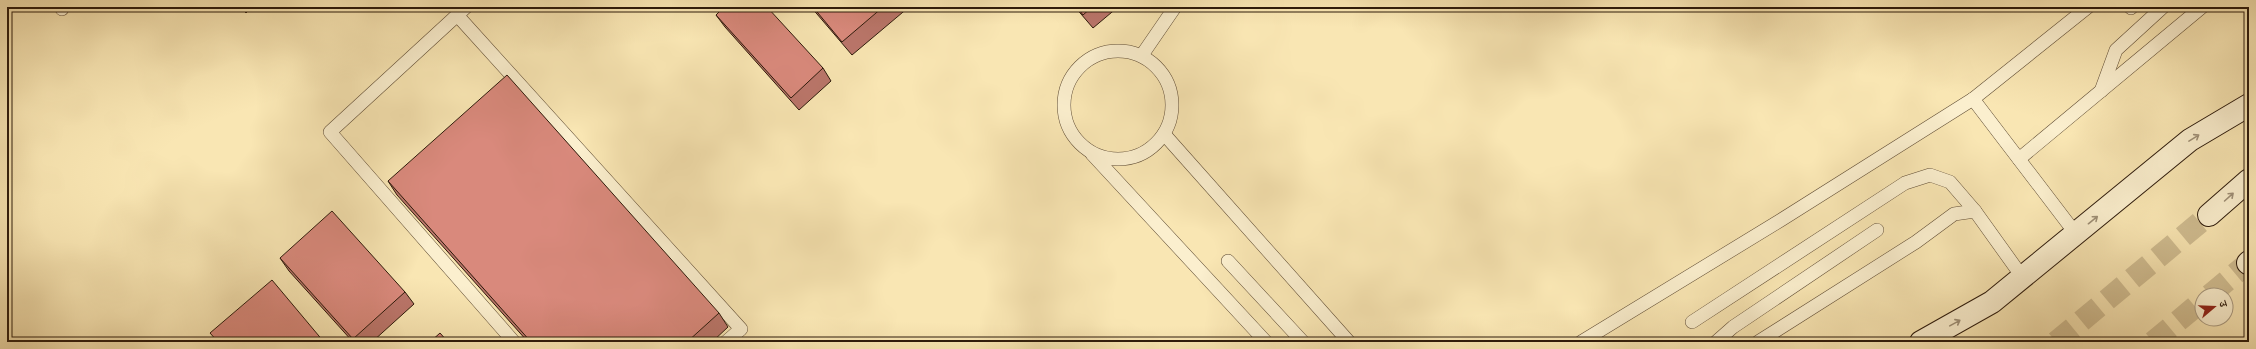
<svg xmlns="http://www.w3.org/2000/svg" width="2256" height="349" viewBox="0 0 2256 349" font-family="'Libre Caslon Text','Noto Serif Devanagari',serif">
<rect width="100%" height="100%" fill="#f9e6b3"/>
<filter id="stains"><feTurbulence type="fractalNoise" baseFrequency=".005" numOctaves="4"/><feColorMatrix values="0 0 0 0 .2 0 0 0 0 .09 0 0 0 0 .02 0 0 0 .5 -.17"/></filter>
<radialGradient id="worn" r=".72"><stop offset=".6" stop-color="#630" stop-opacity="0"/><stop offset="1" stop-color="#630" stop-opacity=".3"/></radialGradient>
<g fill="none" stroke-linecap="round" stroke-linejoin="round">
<g stroke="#d0bd91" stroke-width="22" stroke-dasharray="22 11" stroke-linecap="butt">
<path d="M2210 295 2248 263"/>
<path d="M2056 342 2209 215"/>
<path d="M2153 342 2202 301"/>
</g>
<g stroke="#604d35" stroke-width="14">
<g id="lane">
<path d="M61 7 62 9"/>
<path d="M466 7 330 132 514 342"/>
<path d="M2131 8V7"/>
<path d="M457 15 741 329 726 342"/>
<circle cx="1118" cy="105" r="54"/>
<path d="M1142 55 1175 7"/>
<path d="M2101 91 2116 50 2163 7"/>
<path d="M1973 99 2076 234"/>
<path d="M1164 134 1349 342"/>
<path d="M1092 154 1266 342"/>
<path d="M2019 159 2202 7"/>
<path d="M1228 261 1303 342"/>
<path d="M1692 322 1905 183 1930 175 1950 182 1975 211"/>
<path d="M1581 342 1781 220 1973 99 2088 7"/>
<path d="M1716 342 1733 327 1877 230"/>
<path d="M1758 342 1916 242 1954 214 1975 211 2023 278"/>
</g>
</g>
<g stroke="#2d1a0b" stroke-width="24">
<g id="secondary">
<path d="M2209 215 2249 180"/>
<path d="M2248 263 2249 262"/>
<path d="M1921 342 1992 302 2190 140 2249 105"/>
</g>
</g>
<use href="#lane" stroke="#fbefce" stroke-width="13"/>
<use href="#secondary" stroke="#fbefce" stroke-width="22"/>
</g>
<g fill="#bb766b" stroke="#2d1a0b">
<path d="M241 7H252L246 13Z"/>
<path d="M811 7H909L852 55Z"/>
<path d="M1075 7H1118L1093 28Z"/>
<path d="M716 15 823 68 831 81 799 110 725 27Z"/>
<path d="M388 181 719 313 728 327 712 342H528L397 195Z"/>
<path d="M280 258 405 292 414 304 372 342H353L289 271Z"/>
</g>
<g fill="#d9897c" stroke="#2d1a0b">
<path d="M724 7H767L823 68 791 98 716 15Z"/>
<path d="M813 7H883L842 42Z"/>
<path d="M1077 7H1092L1083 15Z"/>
<path d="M507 75 719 313 687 342H531L388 181Z"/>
<path d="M332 211 405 292 353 339 280 258Z"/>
<path d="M272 280 324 342H218L210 333Z"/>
<path d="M440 333 448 342H430Z"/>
</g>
<defs><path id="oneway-shaft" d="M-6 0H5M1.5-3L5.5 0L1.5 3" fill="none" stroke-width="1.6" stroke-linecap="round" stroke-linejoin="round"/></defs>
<g stroke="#9e8f76">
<use href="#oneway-shaft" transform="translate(2194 138) rotate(-32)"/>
<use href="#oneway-shaft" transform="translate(2229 197) rotate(-42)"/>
<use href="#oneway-shaft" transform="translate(2093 220) rotate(-39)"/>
<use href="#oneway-shaft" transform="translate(1955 323) rotate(-29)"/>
</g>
<rect width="2256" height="349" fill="none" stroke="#f9e6b3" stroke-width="24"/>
<rect x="8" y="8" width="2240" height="333" fill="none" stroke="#2d1a0b" stroke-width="2"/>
<rect x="12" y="12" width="2232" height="325" fill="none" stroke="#2d1a0b"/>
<g transform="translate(2214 307) rotate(71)"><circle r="19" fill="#fbefce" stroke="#a99a80"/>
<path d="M0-3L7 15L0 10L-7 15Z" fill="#8f2418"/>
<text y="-6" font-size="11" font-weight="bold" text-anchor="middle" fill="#2d1a0b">उ</text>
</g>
<rect width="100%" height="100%" filter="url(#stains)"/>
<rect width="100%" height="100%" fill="url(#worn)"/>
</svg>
